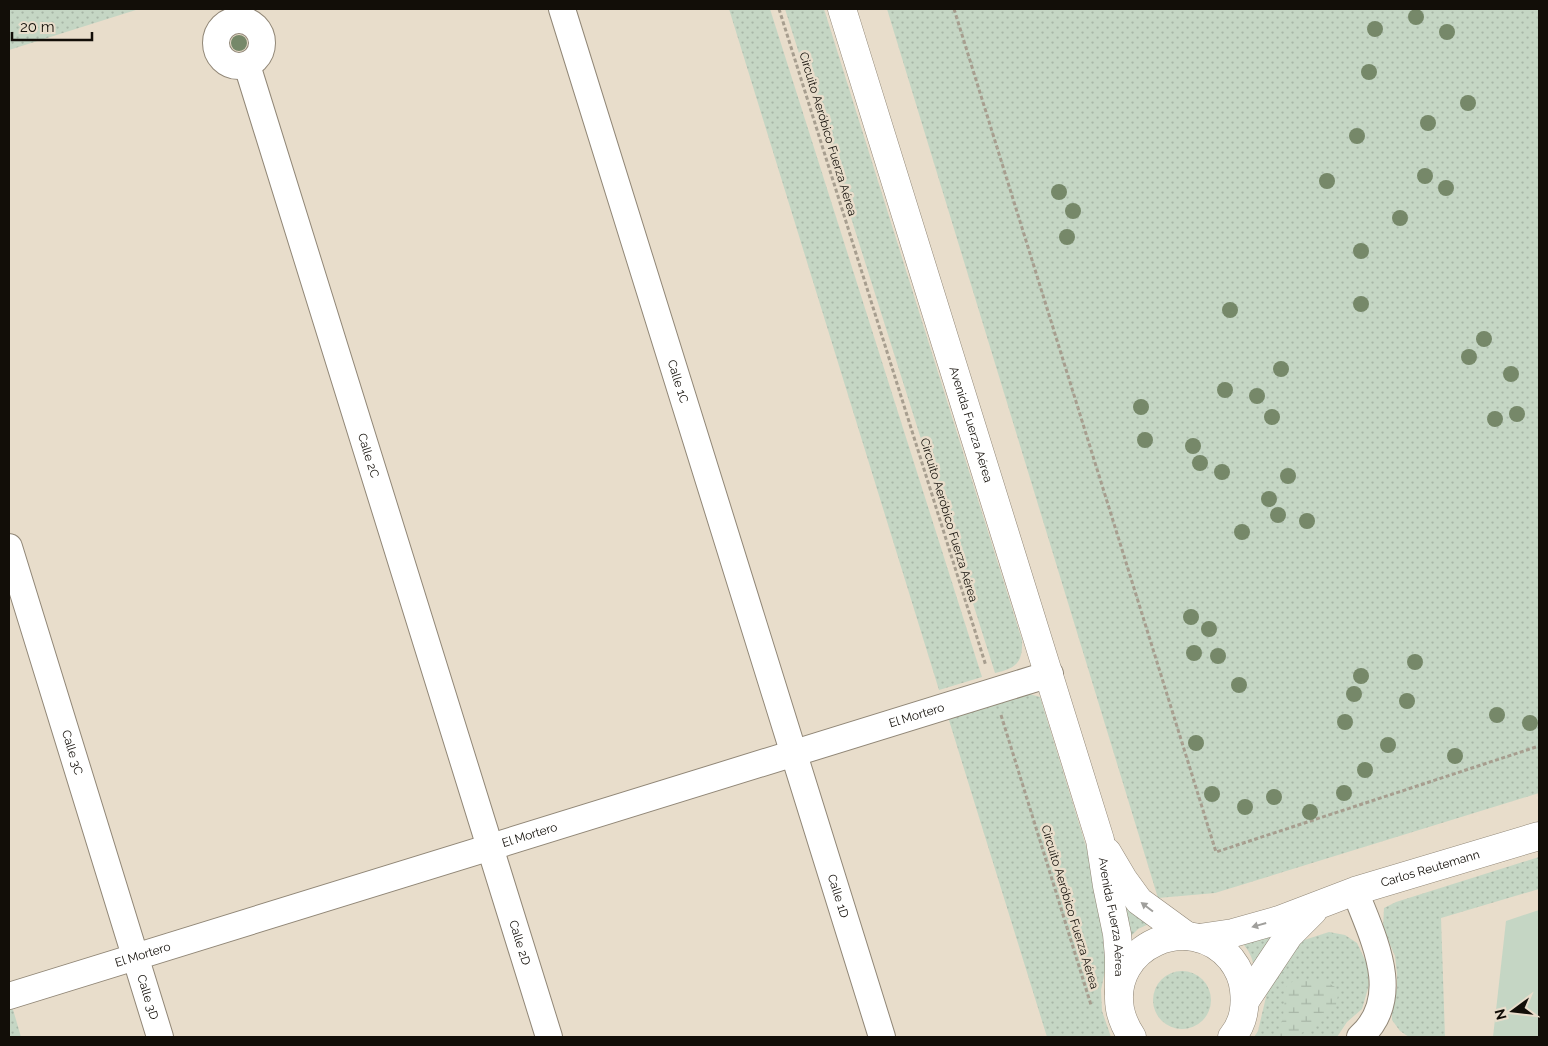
<svg xmlns="http://www.w3.org/2000/svg" width="1548" height="1046" viewBox="0 0 1548 1046" font-family="Raleway,sans-serif">
<defs>
<pattern id="grass-dots" width="8" height="8" patternUnits="userSpaceOnUse" patternTransform="scale(1.25)"><rect width="8" height="8" fill="#c5d6c4"/><path d="M2 2h.1M6 6h.1" fill="none" stroke="#a8b6a7" stroke-width="1.8" stroke-linecap="round"/></pattern>
<pattern id="wetland-marsh" width="20" height="14" patternUnits="userSpaceOnUse" patternTransform="scale(1.25)"><rect width="20" height="14" fill="#c5d6c4"/><path d="M1 5h8M5 5V1M11 12h8M15 12V8" fill="none" stroke="#a8b6a7"/></pattern>
</defs>
<rect width="100%" height="100%" fill="#e8ddcb"/>
<g fill="url(#grass-dots)">
<path d="M9 9H139L9 50Z"/>
<path d="M729 9H770L982 677 939 690Z"/>
<path d="M785 9H824L1022 640C1023 663 1016 668 995 673Z"/>
<path d="M887 9H1539V793L1215 893 1158 898Z"/>
<path d="M1019 691 1040 697 1090 859 1104 923 1106 966 1101 990 1102 1011 1111 1037H1047L948 717Z"/>
<path d="M1539 857V889L1441 918 1445 1037H1409L1400 1031 1392 1020V1005L1397 988V974L1395 956 1383 928 1384 908 1396 902Z"/>
<path d="M1118 888 1153 922 1138 929 1126 941Z"/>
<path d="M1285 926 1254 967C1252 955 1247 947 1238 939Z"/>
<path d="M1329 932 1345 935 1357 943 1367 964 1369 985 1362 1009 1347 1022 1337 1037H1254L1258 1031 1270 980 1298 942Z"/>
<circle cx="1182" cy="1000" r="29"/>
<path d="M12 1006 21 1037H9V1007Z"/>
</g>
<path fill="url(#wetland-marsh)" d="M1305 979 1325 981 1335 987 1338 995 1336 1006 1312 1029 1301 1033 1297 1037H1276L1283 1018 1286 987 1293 981Z"/>
<path fill="#c5d6c4" d="M1539 910V1037H1493L1506 921Z"/>
<g fill="none" stroke-linecap="round" stroke-linejoin="round">
<g stroke="#918777" stroke-width="28">
<g id="minor">
<path id="s1" d="M562 9 882 1037"/>
<circle cx="239" cy="43" r="23"/>
<path id="s2" d="M247 65 549 1037"/>
<path id="s3" d="M9 547 160 1037"/>
<path d="M1355 891C1372 936 1405 997 1360 1037"/>
<path id="s4" d="M9 996 1050 674"/>
</g>
</g>
<g stroke="#918777" stroke-width="29">
<g id="secondary">
<path id="s5" d="M842 9 1100 840 1107 886 1117 934 1119 957V992"/>
<path d="M1107 852 1123 879 1139 901 1187 936"/>
<path id="s6" d="M1199 938 1233 933 1279 920 1355 891 1539 836"/>
<path d="M1245 1001 1289 935 1313 911"/>
<path d="M1132 1037C1126 1028 1122 1020 1120 1009 1109 946 1190 910 1231 959 1238 968 1243 979 1244 990 1246 1007 1243 1024 1232 1037"/>
</g>
</g>
<g stroke="#a79e8f" stroke-width="3" stroke-dasharray="4 2.5" stroke-linecap="butt">
<path d="M779 9 986 666"/>
<path d="M954 9 1216 852 1539 746"/>
<path d="M1001 715 1091 1005"/>
</g>
<use href="#minor" stroke="#fff" stroke-width="26"/>
<use href="#secondary" stroke="#fff" stroke-width="28"/>
</g>
<g fill="#768869">
<circle cx="1416" cy="17" r="8"/>
<circle cx="1375" cy="29" r="8"/>
<circle cx="1447" cy="32" r="8"/>
<circle cx="239" cy="43" r="8"/>
<circle cx="1369" cy="72" r="8"/>
<circle cx="1468" cy="103" r="8"/>
<circle cx="1428" cy="123" r="8"/>
<circle cx="1357" cy="136" r="8"/>
<circle cx="1425" cy="176" r="8"/>
<circle cx="1327" cy="181" r="8"/>
<circle cx="1446" cy="188" r="8"/>
<circle cx="1059" cy="192" r="8"/>
<circle cx="1073" cy="211" r="8"/>
<circle cx="1400" cy="218" r="8"/>
<circle cx="1067" cy="237" r="8"/>
<circle cx="1361" cy="251" r="8"/>
<circle cx="1361" cy="304" r="8"/>
<circle cx="1230" cy="310" r="8"/>
<circle cx="1484" cy="339" r="8"/>
<circle cx="1469" cy="357" r="8"/>
<circle cx="1281" cy="369" r="8"/>
<circle cx="1511" cy="374" r="8"/>
<circle cx="1225" cy="390" r="8"/>
<circle cx="1257" cy="396" r="8"/>
<circle cx="1141" cy="407" r="8"/>
<circle cx="1517" cy="414" r="8"/>
<circle cx="1272" cy="417" r="8"/>
<circle cx="1495" cy="419" r="8"/>
<circle cx="1145" cy="440" r="8"/>
<circle cx="1193" cy="446" r="8"/>
<circle cx="1200" cy="463" r="8"/>
<circle cx="1222" cy="472" r="8"/>
<circle cx="1288" cy="476" r="8"/>
<circle cx="1269" cy="499" r="8"/>
<circle cx="1278" cy="515" r="8"/>
<circle cx="1307" cy="521" r="8"/>
<circle cx="1242" cy="532" r="8"/>
<circle cx="1191" cy="617" r="8"/>
<circle cx="1209" cy="629" r="8"/>
<circle cx="1194" cy="653" r="8"/>
<circle cx="1218" cy="656" r="8"/>
<circle cx="1415" cy="662" r="8"/>
<circle cx="1361" cy="676" r="8"/>
<circle cx="1239" cy="685" r="8"/>
<circle cx="1354" cy="694" r="8"/>
<circle cx="1407" cy="701" r="8"/>
<circle cx="1497" cy="715" r="8"/>
<circle cx="1345" cy="722" r="8"/>
<circle cx="1530" cy="723" r="8"/>
<circle cx="1196" cy="743" r="8"/>
<circle cx="1388" cy="745" r="8"/>
<circle cx="1455" cy="756" r="8"/>
<circle cx="1365" cy="770" r="8"/>
<circle cx="1344" cy="793" r="8"/>
<circle cx="1212" cy="794" r="8"/>
<circle cx="1274" cy="797" r="8"/>
<circle cx="1245" cy="807" r="8"/>
<circle cx="1310" cy="812" r="8"/>
</g>
<defs><path id="oneway-solid" d="M-6-.8H1V-3.2L6.5 0L1 3.2V.8H-6Z" transform="scale(1.25)"/></defs>
<g fill="#a09f9c">
<use href="#oneway-solid" transform="translate(1147 907) rotate(-143)"/>
<use href="#oneway-solid" transform="translate(1259 925) rotate(164)"/>
</g>
<g text-anchor="middle" stroke-width="5" stroke-linejoin="round" paint-order="stroke">
<g font-size="12" fill="#120e08" stroke="#e8ddcb">
<text transform="translate(828 134) rotate(73)" y="4">Circuito Aeróbico Fuerza Aérea</text>
<text dy="4" stroke="none"><textPath href="#s1" startOffset="390">Calle 1C</textPath></text>
<text dy="4" stroke="none"><textPath href="#s5" startOffset="435">Avenida Fuerza Aérea</textPath></text>
<text dy="4" stroke="none"><textPath href="#s2" startOffset="409">Calle 2C</textPath></text>
<text transform="translate(949 520) rotate(73)" y="4">Circuito Aeróbico Fuerza Aérea</text>
<text dy="4" stroke="none"><textPath href="#s4" startOffset="950">El Mortero</textPath></text>
<text dy="4" stroke="none"><textPath href="#s3" startOffset="215">Calle 3C</textPath></text>
<text dy="4" stroke="none"><textPath href="#s4" startOffset="545">El Mortero</textPath></text>
<text dy="4" stroke="none"><textPath href="#s6" startOffset="242">Carlos Reutemann</textPath></text>
<text dy="4" stroke="none"><textPath href="#s1" startOffset="929">Calle 1D</textPath></text>
<text transform="translate(1070 907) rotate(73)" y="4">Circuito Aeróbico Fuerza Aérea</text>
<text dy="4" stroke="none"><textPath href="#s5" startOffset="948">Avenida Fuerza Aérea</textPath></text>
<text dy="4" stroke="none"><textPath href="#s2" startOffset="919">Calle 2D</textPath></text>
<text dy="4" stroke="none"><textPath href="#s4" startOffset="140">El Mortero</textPath></text>
<text dy="4" stroke="none"><textPath href="#s3" startOffset="471">Calle 3D</textPath></text>
</g>
</g>
<rect width="1548" height="1046" fill="none" stroke="#120e08" stroke-width="20"/>
<g transform="translate(1513 1011) rotate(255)" stroke="#e8ddcb" stroke-width="4" paint-order="stroke">
<path d="M0-4L9 19L0 12L-9 19Z" fill="#120e08"/>
<text y="-8" font-size="14" font-weight="bold" text-anchor="middle" fill="#120e08">N</text>
</g>
<path d="M12 32v8h80v-8" fill="none" stroke="#120e08" stroke-width="2.5"/>
<text x="20" y="32" font-size="15" fill="#120e08" stroke="#e8ddcb" stroke-width="4" paint-order="stroke">20 m</text>
</svg>
